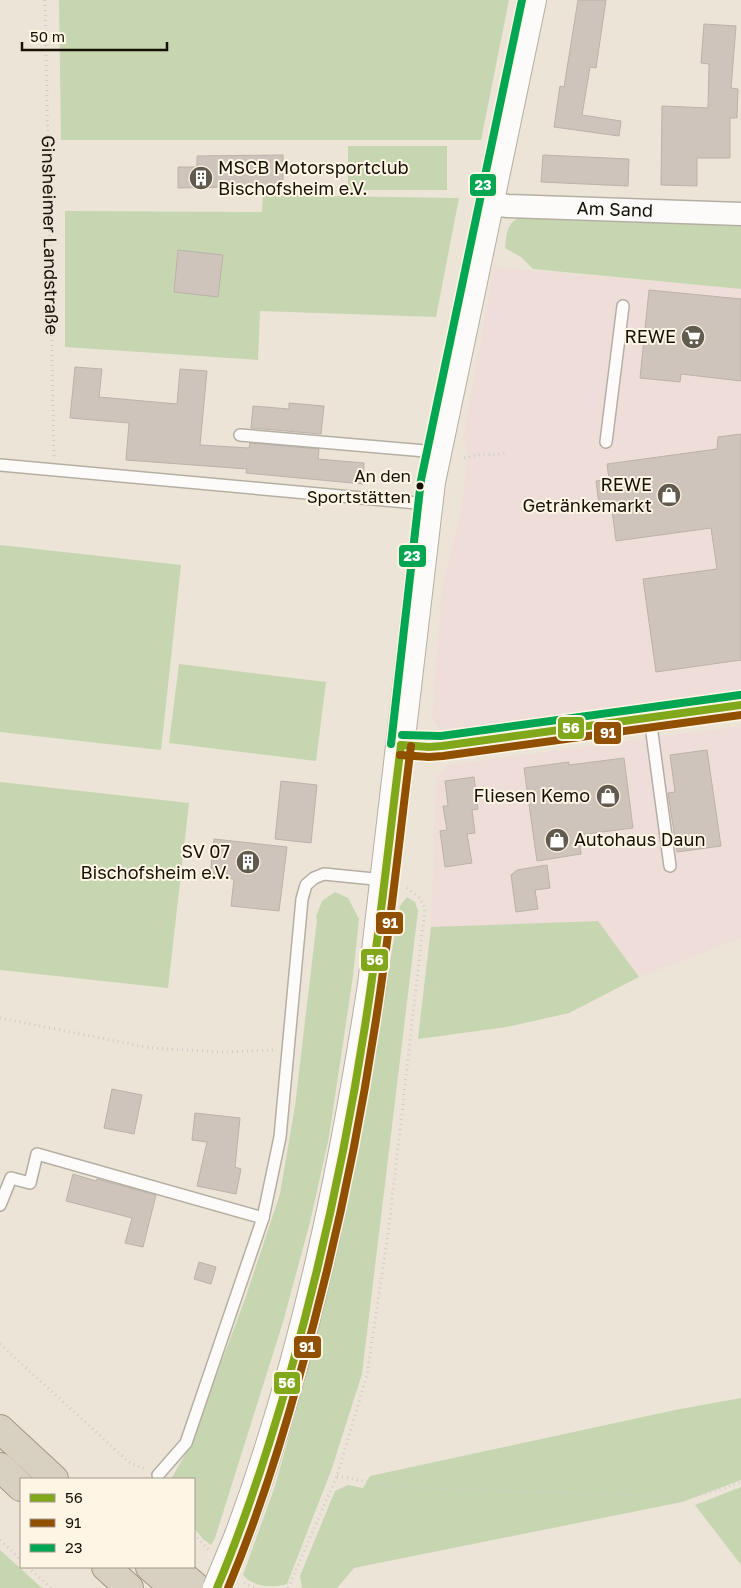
<svg xmlns="http://www.w3.org/2000/svg" width="741" height="1588" viewBox="0 0 741 1588" font-family="'Golos Text',sans-serif">
<rect width="100%" height="100%" fill="#ece4d6"/>
<g fill="#efddd9">
<path d="M494 267 741 289V692L450 732 438 728 432 718 442 587 462 507 467 455 464 433Z"/>
<path d="M741 726V938L639 977 598 921 431 927 436 779 448 765Z"/>
</g>
<g fill="#c6d6b1">
<path d="M59 0H509L481 140H61Z"/>
<rect x="348" y="146" width="99" height="44"/>
<path d="M263 195 459 198 436 317 260 311 258 360 65 347V211L262 212Z"/>
<path d="M525 214 741 224V289L533 269 521 257 505 248C507 229 507 223 525 214Z"/>
<path d="M0 545 181 565 161 750 0 732Z"/>
<path d="M179 664 326 682 316 761 169 743Z"/>
<path d="M0 782 189 803 168 988 0 970Z"/>
<path d="M335 892 348 898 359 919 353 976 329 1137 310 1222 283 1322 215 1538 211 1545 203 1539 194 1528V1479H171L189 1448 244 1302 280 1194 295 1106 317 920 316 917 322 901Z"/>
<path d="M407 897 415 902 418 911 362 1374 331 1471 287 1584C273 1588 253 1587 243 1575L275 1486 308 1369 380 1016 400 906Z"/>
<path d="M598 921 639 977 569 1013 507 1027 418 1039 431 927Z"/>
<path d="M741 1398V1480L682 1502 354 1568 337 1588H302L300 1576 335 1491 348 1485 363 1488 370 1476 675 1410Z"/>
<path d="M741 1487V1565L695 1505Z"/>
<path d="M0 1550 42 1588H0Z"/>
</g>
<g fill="#cec4bc" stroke="#bbb2aa">
<path d="M578 0H606L596 68 590 67 582 115 621 121 619 136 554 127 560 86 564 87Z"/>
<path d="M704 24 736 26 731 88 738 89 737 118H730V158H697V186L661 185 662 106 708 108 709 64 701 63Z"/>
<path d="M283 155V186L178 188V167H197V156Z"/>
<path d="M543 155 629 159 628 186 541 182Z"/>
<path d="M178 250 223 255 218 297 174 292Z"/>
<path d="M649 290 741 299V381L681 374 680 382 640 378Z"/>
<path d="M75 367 102 369 99 397 177 404 180 369 207 371 200 445 249 448 250 443 319 449 318 459 364 463 363 484 246 473 247 469 126 460 129 423 70 418Z"/>
<path d="M289 403 324 406 321 434 251 428 253 406 289 409Z"/>
<path d="M741 434V660L656 672 643 579 717 569 711 528 616 541 612 510 600 512 596 481 609 479 607 464 717 449 718 437Z"/>
<path d="M707 750 721 846 677 852 668 793 675 792 670 755Z"/>
<path d="M624 758 633 828 579 835 581 854 537 861 524 768 569 762V765Z"/>
<path d="M474 777 478 809 472 810 475 833 467 834 472 863 445 867 440 831 447 830 443 806H448L445 781Z"/>
<path d="M281 781 317 785 311 843 275 839Z"/>
<path d="M214 839 287 847 279 911 231 906 234 879 210 876Z"/>
<path d="M547 865 550 888 535 890 538 909 516 912 511 875 517 870Z"/>
<path d="M112 1089 142 1095 134 1134 104 1128Z"/>
<path d="M195 1113 240 1118 235 1167 241 1169 236 1194 197 1186 207 1142 192 1140Z"/>
<path d="M73 1174 96 1181 97 1179 156 1195 143 1247 125 1243 132 1218 66 1201Z"/>
<path d="M199 1262 216 1267 211 1284 194 1279Z"/>
</g>
<g fill="none" stroke-linecap="round" stroke-linejoin="round">
<g stroke="#b5afa3" stroke-width="14">
<g id="service">
<path d="M240 435 437 452"/>
<path d="M606 442 623 306"/>
<path d="M0 465 428 504"/>
<path d="M650 718 670 866"/>
<path d="M0 1205 11 1178 30 1183 37 1154 263 1218"/>
<path d="M158 1475 186 1443 263 1218 280 1137 302 899 306 885 314 878 324 874 384 880"/>
</g>
</g>
<g stroke="#b5afa3" stroke-width="25">
<g id="minor">
<path id="s2" d="M489 204 508 206 741 214"/>
<path d="M401 745 429 747 442 746 741 705"/>
</g>
</g>
<g stroke="#b5afa3" stroke-width="30">
<path id="secondary" d="M239 1535C305 1358 343 1171 372 985L431 482 532 0"/>
</g>
<g stroke="#a29882" stroke-width="30">
<g id="motorway">
<path d="M0 1429 54 1479"/>
<path d="M0 1467 21 1487"/>
<path d="M106 1567 129 1588"/>
<path d="M150 1567 174 1588"/>
<path d="M173 1567 197 1588"/>
</g>
</g>
<g stroke="#cfcdc9" stroke-width="3" stroke-dasharray="1 4" stroke-linecap="butt">
<path id="s1" d="M45 0 54 457"/>
<path d="M464 458 481 454 495 455 507 453"/>
<path d="M0 1018 151 1048 223 1052 273 1050"/>
<path d="M0 1344 130 1463 145 1469"/>
<path d="M337 1476 398 1487 648 1496 676 1499 692 1497 715 1491 741 1482"/>
<path d="M194 1534 209 1550"/>
<path d="M0 1540 21 1560"/>
<path d="M28 1567 51 1588"/>
<path d="M244 1583 255 1588"/>
<path d="M288 1588 337 1476 367 1375 389 1227 425 908 420 898 406 887"/>
</g>
<use href="#service" stroke="#fcfbf9" stroke-width="11"/>
<use href="#minor" stroke="#fcfbf9" stroke-width="22"/>
<use href="#secondary" stroke="#fcfbf9" stroke-width="28"/>
<use href="#motorway" stroke="#d8d0c1" stroke-width="28"/>
<g stroke="#b5afa3" stroke-width="30" stroke-linecap="butt">
<path id="secondary-bridge" d="M217 1588 239 1535"/>
</g>
<use href="#secondary-bridge" stroke="#fcfbf9" stroke-width="28"/>
<g stroke="#fef5e5" stroke-width="11">
<g id="bus-1">
<path d="M401 745 429 747 442 746 741 705"/>
<path d="M217 1588C247 1517 270 1444 291 1370 323 1256 347 1142 365 1026 380 932 389 838 401 745"/>
</g>
</g>
<g stroke="#fef5e5" stroke-width="11">
<g id="bus-2">
<path d="M400 755 429 757 443 756 741 715"/>
<path d="M228 1588C257 1519 280 1447 300 1374 332 1260 357 1144 375 1026 390 933 399 840 411 746"/>
</g>
</g>
<g stroke="#fef5e5" stroke-width="11">
<g id="bus-3">
<path d="M402 735 441 736 740 695"/>
<path d="M391 744 421 480 522 0"/>
</g>
</g>
<use href="#bus-1" stroke="#81a71b" stroke-width="8"/>
<use href="#bus-2" stroke="#914f00" stroke-width="8"/>
<use href="#bus-3" stroke="#00a651" stroke-width="8"/>
</g>
<defs>
<g id="building-disc" transform="scale(1.25)"><circle r="9.5" fill="#615b4f" stroke="#fef5e5"/><path d="M-4-6H4V6H1V3H-1V6H-4ZM-2.5-4.3h1.7v1.8h-1.7ZM.8-4.3h1.7v1.8H.8ZM-2.5-1h1.7V.8h-1.7ZM.8-1h1.7V.8H.8Z" fill="#fff"/></g>
<g id="supermarket-disc" transform="scale(1.25)"><circle r="9.5" fill="#615b4f" stroke="#fef5e5"/><path d="M-6-5.5h2.5l.6 2H6L4.5 2H-2.5L-4.4-4H-6ZM-1.5 3.2a1.3 1.3 0 1 0 .1 0ZM3 3.2a1.3 1.3 0 1 0 .1 0Z" fill="#fff"/></g>
<g id="shop-disc" transform="scale(1.25)"><circle r="9.5" fill="#615b4f" stroke="#fef5e5"/><path d="M-5-2.5h2.3a2.7 3.5 0 0 1 5.4 0H5L5.5 6h-11ZM-1.5-2.5h3a1.5 2.3 0 0 0-3 0Z" fill="#fff"/></g>
</defs>
<g fill-rule="evenodd">
<use href="#building-disc" x="201" y="178"/>
<use href="#supermarket-disc" x="693" y="337"/>
<use href="#shop-disc" x="669" y="495"/>
<use href="#shop-disc" x="608" y="796"/>
<use href="#shop-disc" x="557" y="840"/>
<use href="#building-disc" x="248" y="862"/>
</g>
<circle fill="#161107" stroke="#fef5e5" stroke-width="2" cx="420" cy="486" r="4.5"/>
<g text-anchor="middle" stroke-width="4" stroke-linejoin="round" paint-order="stroke">
<g font-size="17" fill="#161107" stroke="#fef5e5" text-anchor="end">
<text x="411" y="482">An den<tspan x="411" dy="21">Sportstätten</tspan></text>
</g>
<g font-size="18" fill="#161107" stroke="#fef5e5" text-anchor="end">
<text x="218" y="174" text-anchor="start">MSCB Motorsportclub<tspan x="218" dy="21">Bischofsheim e.V.</tspan></text>
<text x="676" y="343">REWE</text>
<text x="652" y="491">REWE<tspan x="652" dy="21">Getränkemarkt</tspan></text>
<text x="590" y="802">Fliesen Kemo</text>
<text x="574" y="846" text-anchor="start">Autohaus Daun</text>
<text x="230" y="858">SV 07<tspan x="230" dy="21">Bischofsheim e.V.</tspan></text>
</g>
<g font-size="18" fill="#161107" stroke="#fef5e5">
<text dy="6" stroke="none"><textPath href="#s2" startOffset="126">Am Sand</textPath></text>
<text dy="6" stroke="none"><textPath href="#s1" startOffset="235">Ginsheimer Landstraße</textPath></text>
</g>
</g>
<g stroke="#fef5e5" stroke-width="2">
<rect x="469" y="173" width="28" height="24" rx="5" fill="#00a651"/>
<rect x="398" y="544" width="29" height="24" rx="5" fill="#00a651"/>
<rect x="557" y="716" width="28" height="24" rx="5" fill="#81a71b"/>
<rect x="593" y="721" width="29" height="24" rx="5" fill="#914f00"/>
<rect x="375" y="911" width="29" height="24" rx="5" fill="#914f00"/>
<rect x="360" y="948" width="29" height="24" rx="5" fill="#81a71b"/>
<rect x="293" y="1335" width="29" height="24" rx="5" fill="#914f00"/>
<rect x="273" y="1371" width="28" height="24" rx="5" fill="#81a71b"/>
</g>
<g font-size="14" text-anchor="middle" font-weight="bold" fill="#fff">
<text x="483" y="190">23</text>
<text x="412" y="561">23</text>
<text x="571" y="733">56</text>
<text x="608" y="738">91</text>
<text x="390" y="928">91</text>
<text x="375" y="965">56</text>
<text x="307" y="1352">91</text>
<text x="287" y="1388">56</text>
</g>
<rect x="20" y="1478" width="175" height="90" fill="#fef5e5" stroke="#a19a8c"/>
<rect x="30" y="1494" width="25" height="8" fill="#81a71b" stroke="#a19a8c"/>
<text x="65" y="1503" font-size="15" fill="#161107">56</text>
<rect x="30" y="1519" width="25" height="8" fill="#914f00" stroke="#a19a8c"/>
<text x="65" y="1528" font-size="15" fill="#161107">91</text>
<rect x="30" y="1544" width="25" height="8" fill="#00a651" stroke="#a19a8c"/>
<text x="65" y="1553" font-size="15" fill="#161107">23</text>
<path d="M22 42v8h145v-8" fill="none" stroke="#161107" stroke-width="2.5"/>
<text x="30" y="42" font-size="15" fill="#161107" stroke="#fef5e5" stroke-width="4" paint-order="stroke">50 m</text>
</svg>
